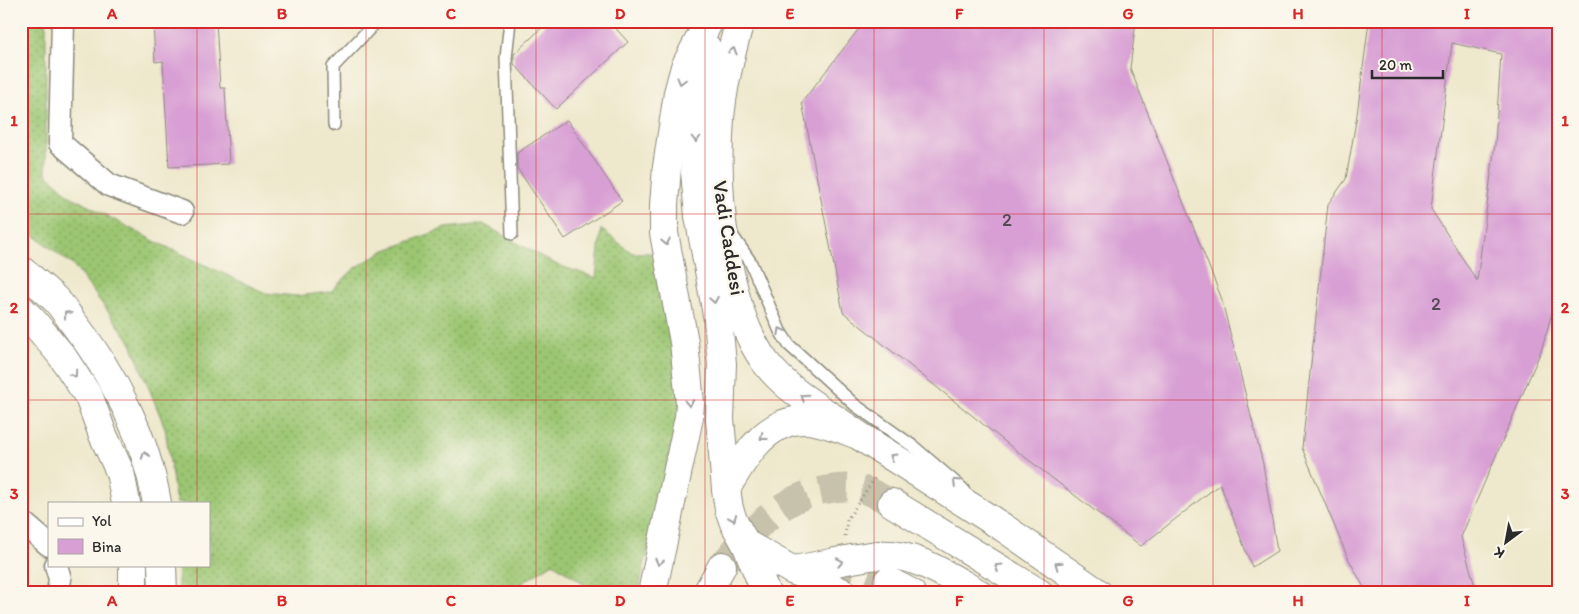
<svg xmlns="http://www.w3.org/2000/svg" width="1579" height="614" viewBox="0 0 1579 614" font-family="Itim,sans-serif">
<defs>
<pattern id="grass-dots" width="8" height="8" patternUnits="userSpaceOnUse" patternTransform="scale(1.25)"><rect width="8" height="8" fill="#9cc672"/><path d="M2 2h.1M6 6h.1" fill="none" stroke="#7fa15e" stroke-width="1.8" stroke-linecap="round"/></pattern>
</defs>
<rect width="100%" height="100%" fill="#fbf7ec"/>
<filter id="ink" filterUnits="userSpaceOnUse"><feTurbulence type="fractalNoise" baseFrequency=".02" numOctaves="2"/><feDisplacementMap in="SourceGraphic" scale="10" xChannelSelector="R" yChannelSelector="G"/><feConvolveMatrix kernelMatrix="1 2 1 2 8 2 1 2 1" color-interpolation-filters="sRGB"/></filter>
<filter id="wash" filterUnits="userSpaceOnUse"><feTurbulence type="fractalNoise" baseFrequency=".0096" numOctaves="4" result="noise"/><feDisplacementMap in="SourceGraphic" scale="20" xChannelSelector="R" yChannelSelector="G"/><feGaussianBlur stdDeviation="1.12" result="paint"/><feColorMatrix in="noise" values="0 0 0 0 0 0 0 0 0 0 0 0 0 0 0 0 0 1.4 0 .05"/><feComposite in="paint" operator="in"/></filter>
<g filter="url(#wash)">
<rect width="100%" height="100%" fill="#eee8cc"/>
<path fill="url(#grass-dots)" stroke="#64784e" d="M21 21H46V173L70 196 154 241 265 293 297 296 330 292 354 269 383 251 446 228 483 224 555 264 596 278 601 229 632 253H653L674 355 681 403 638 593H586L583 583 553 563 525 581 513 593H438L432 589 409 593H178V565H209V503H176L165 428 130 341 74 266 21 225Z"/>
<g id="blocks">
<g fill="#d89fd4" fill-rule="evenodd">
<path d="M153 21H216L220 88H225L229 164 169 167 163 61 155 62Z"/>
<path d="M549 21H609L628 42 556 109 514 64V54Z"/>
<path d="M865 21H1136L1130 68 1221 297 1263 464 1277 551 1252 567 1220 484 1141 546 1009 445 843 312 802 102Z"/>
<path d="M1369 21H1558V293L1541 351 1461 537 1477 593H1367L1347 556 1302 448 1328 204 1346 179 1357 115ZM1452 43 1501 54 1495 144 1477 281 1431 209Z"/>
<path d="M567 120 622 201 565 239 517 168V153Z"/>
</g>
</g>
</g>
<g filter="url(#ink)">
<use href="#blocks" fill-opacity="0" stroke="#8c8a7c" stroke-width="1"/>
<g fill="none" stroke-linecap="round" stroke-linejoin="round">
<g stroke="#c7c2ac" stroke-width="28" stroke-dasharray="28 14" stroke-linecap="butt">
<path d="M829 561 849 565 888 581"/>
<path d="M722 566C750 532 780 497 825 490 839 487 854 486 867 491 875 494 884 499 892 503"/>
</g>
<g stroke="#8c8a7c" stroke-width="14">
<g id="lane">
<path d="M510 21 506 58 512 234"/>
<path d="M334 125 333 67 377 21"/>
<path d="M730 232 750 261 780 331 789 345 855 405 914 447 963 489"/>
</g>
</g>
<g stroke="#8c8a7c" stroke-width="25">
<g id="street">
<path d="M63 21 60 143 109 185 182 212"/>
<path d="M21 521 49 545"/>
<path d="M56 565 60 579 58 593"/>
</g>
</g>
<g stroke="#8c8a7c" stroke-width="30">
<g id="secondary">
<path d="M740 21C731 52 723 85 720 118 715 187 723 306 766 363 790 394 827 412 858 435"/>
<path d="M707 48 701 76 696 125 695 172 699 216 718 320 722 364 720 419 726 489 729 509 734 523 746 544 766 593"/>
<path d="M21 270C33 280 45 289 56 300 62 306 67 314 72 321 113 373 146 437 157 503"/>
<path d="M21 309 33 321 62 356 89 397 103 435 120 472 126 503"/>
<path d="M726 489C743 459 766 418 807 420 824 421 842 429 858 435L1004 528 1098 593"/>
<path d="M892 503 1039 593"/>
<path d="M746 544 792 570 844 593"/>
<path d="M133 565V593"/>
<path d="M162 565 163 593"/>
<path d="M792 570C821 566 850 558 879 555 914 552 948 576 978 593"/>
<path d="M888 581 911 593"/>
<path d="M652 593 689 417 690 403 684 342 664 233V205L667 167 678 93 685 67 709 21"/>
<path d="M707 593 722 566"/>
</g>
</g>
<path stroke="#8c8a7c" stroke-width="3" stroke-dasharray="1 4" stroke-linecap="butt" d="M845 536 847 520 876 476"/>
<use href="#lane" stroke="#fff" stroke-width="11"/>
<use href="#street" stroke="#fff" stroke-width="22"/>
<use href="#secondary" stroke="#fff" stroke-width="28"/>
</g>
<defs><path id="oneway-chevron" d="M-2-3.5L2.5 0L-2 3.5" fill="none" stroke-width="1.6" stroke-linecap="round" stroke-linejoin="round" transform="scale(1.25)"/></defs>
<g stroke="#a0a0a0">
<use href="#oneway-chevron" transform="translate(733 51) rotate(-77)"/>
<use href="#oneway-chevron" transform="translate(681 81) rotate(105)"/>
<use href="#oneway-chevron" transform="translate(696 139) rotate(90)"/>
<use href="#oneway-chevron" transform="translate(666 242) rotate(78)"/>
<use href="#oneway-chevron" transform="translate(714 300) rotate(80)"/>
<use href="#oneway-chevron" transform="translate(67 314) rotate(-128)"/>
<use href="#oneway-chevron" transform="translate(781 331) rotate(-118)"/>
<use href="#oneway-chevron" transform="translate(74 374) rotate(56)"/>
<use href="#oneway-chevron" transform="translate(804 397) rotate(-147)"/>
<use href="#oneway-chevron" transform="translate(689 403) rotate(89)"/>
<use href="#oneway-chevron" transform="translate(763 437) rotate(142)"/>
<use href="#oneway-chevron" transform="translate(145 455) rotate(-110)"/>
<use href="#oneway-chevron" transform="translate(893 457) rotate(-148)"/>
<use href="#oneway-chevron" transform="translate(956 482) rotate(-137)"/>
<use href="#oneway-chevron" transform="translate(733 518) rotate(68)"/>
<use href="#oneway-chevron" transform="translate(659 562) rotate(102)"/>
<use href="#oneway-chevron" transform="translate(840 562) rotate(-11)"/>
<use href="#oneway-chevron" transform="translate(1058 565) rotate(-145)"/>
<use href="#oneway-chevron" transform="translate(998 567) rotate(-148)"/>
</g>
</g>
<path fill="none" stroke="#d62828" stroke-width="1" stroke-opacity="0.55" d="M197 21V503M366 21V593M536 21V593M705 21V593M874 21V593M1044 21V593M1213 21V593M1382 21V593M21 214H1558M21 400H1558M197 565V593"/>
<g text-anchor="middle" stroke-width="5" stroke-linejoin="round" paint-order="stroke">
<g font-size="19" fill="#564855">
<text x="1007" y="226">2</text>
<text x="1436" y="310">2</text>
</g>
<g font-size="21" fill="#2b2b2b" stroke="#fbf7ec">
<text transform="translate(729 238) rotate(81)" y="7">Vadi Caddesi</text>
</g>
</g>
<rect width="1579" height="614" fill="none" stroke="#fbf7ec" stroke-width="55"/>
<rect x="48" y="502" width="162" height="65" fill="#fbf7ec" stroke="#a8a59f"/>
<rect x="58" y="518" width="25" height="8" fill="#ffffff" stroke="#a8a59f"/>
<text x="92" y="526" font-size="15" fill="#2b2b2b">Yol</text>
<rect x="58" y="539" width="25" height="15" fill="#d89fd4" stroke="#a8a59f"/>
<text x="92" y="552" font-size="15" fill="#2b2b2b">Bina</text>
<g transform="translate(1506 542) rotate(212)" stroke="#fbf7ec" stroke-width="4" paint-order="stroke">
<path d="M0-4L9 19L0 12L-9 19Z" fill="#2b2b2b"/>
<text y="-8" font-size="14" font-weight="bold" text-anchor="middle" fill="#2b2b2b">K</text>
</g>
<path d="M1372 70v8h71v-8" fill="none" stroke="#2b2b2b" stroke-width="2.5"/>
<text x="1379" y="70" font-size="15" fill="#2b2b2b" stroke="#fbf7ec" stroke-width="4" paint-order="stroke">20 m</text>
<rect x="28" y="28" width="1524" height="558" fill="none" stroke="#d62828" stroke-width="2"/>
<g font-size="16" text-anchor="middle" font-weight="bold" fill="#d62828">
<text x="112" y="19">A</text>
<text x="282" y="19">B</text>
<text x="451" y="19">C</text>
<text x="620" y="19">D</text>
<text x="790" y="19">E</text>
<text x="959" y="19">F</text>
<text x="1128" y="19">G</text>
<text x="1298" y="19">H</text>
<text x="1467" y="19">I</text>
<text x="14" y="126">1</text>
<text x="1565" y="126">1</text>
<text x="14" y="313">2</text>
<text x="1565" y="313">2</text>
<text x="14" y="499">3</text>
<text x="1565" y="499">3</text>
<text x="112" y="606">A</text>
<text x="282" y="606">B</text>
<text x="451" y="606">C</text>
<text x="620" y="606">D</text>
<text x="790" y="606">E</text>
<text x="959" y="606">F</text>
<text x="1128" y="606">G</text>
<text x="1298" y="606">H</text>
<text x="1467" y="606">I</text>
</g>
</svg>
